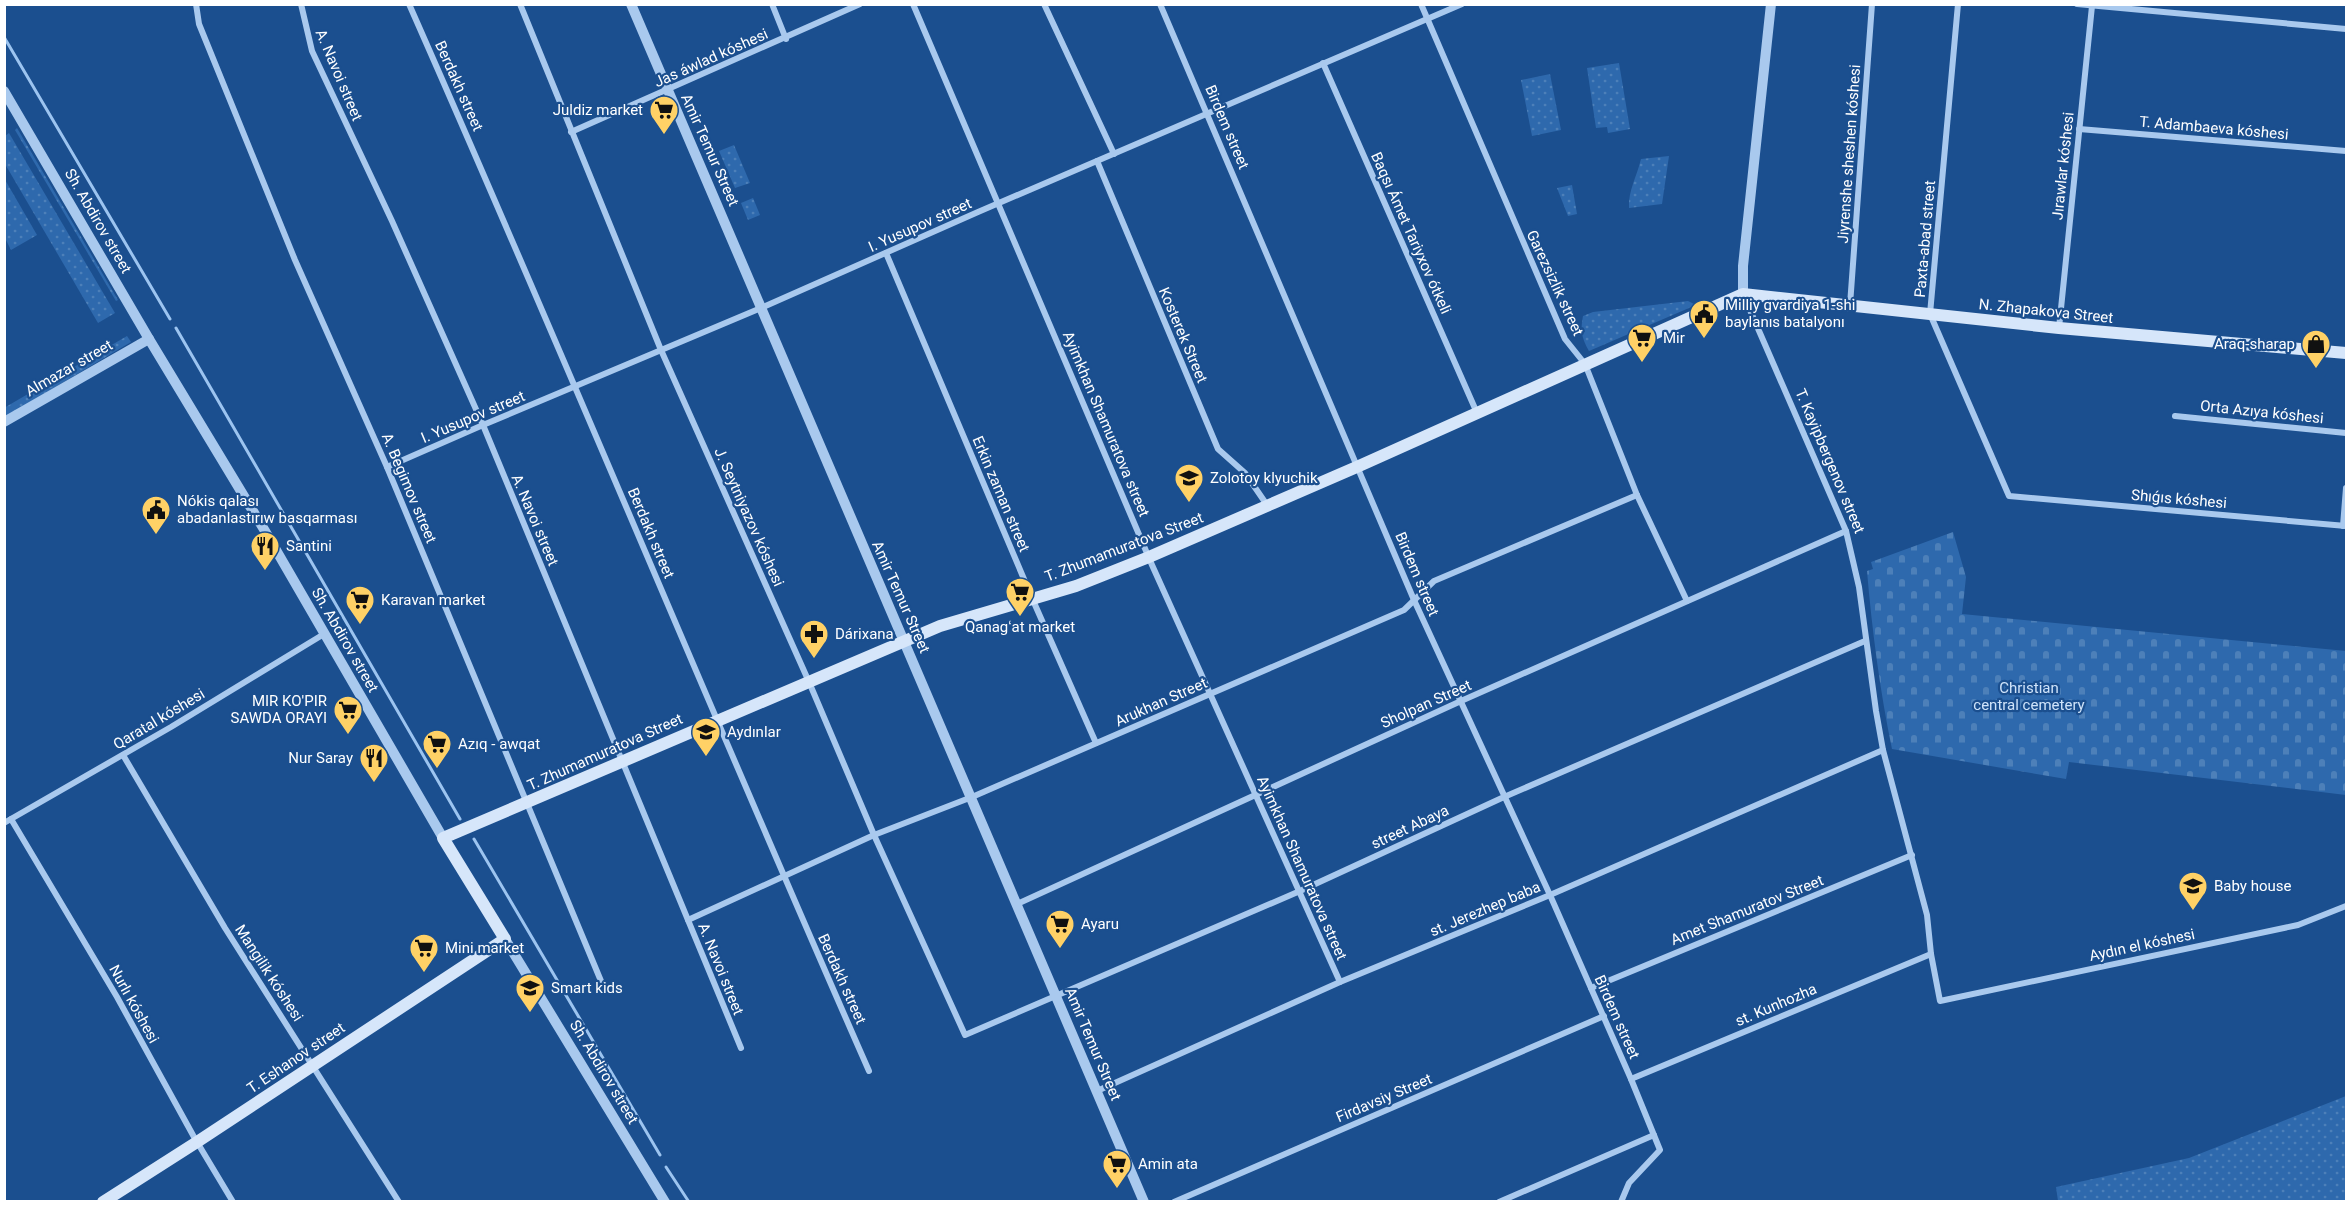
<svg xmlns="http://www.w3.org/2000/svg" width="2351" height="1206" viewBox="0 0 2351 1206" font-family="Roboto,sans-serif">
<defs>
<pattern id="grass-dots" width="8" height="8" patternUnits="userSpaceOnUse" patternTransform="scale(1.5)"><rect width="8" height="8" fill="#2e69ad"/><path d="M2 2h.1M6 6h.1" fill="none" stroke="#4d80b9" stroke-width="1.8" stroke-linecap="round"/></pattern>
<pattern id="cemetery-stones" width="16" height="16" patternUnits="userSpaceOnUse" patternTransform="scale(1.5)"><rect width="16" height="16" fill="#2e69ad"/><path d="M2 7V4a2 2 0 0 1 4 0v3zM10 15v-3a2 2 0 0 1 4 0v3z" fill="#4d80b9"/></pattern>
</defs>
<rect width="100%" height="100%" fill="#1b4f8f"/>
<g fill="url(#grass-dots)">
<path d="M1619 63 1630 129 1608 133 1607 127 1596 128 1587 68Z"/>
<path d="M1550 74 1561 130 1532 136 1521 80Z"/>
<path d="M17 128 118 300 116 301 15 130Z"/>
<path d="M9 133 115 313 98 323 5 164V136Z"/>
<path d="M734 145 750 183 735 188 719 151Z"/>
<path d="M1669 156 1662 204 1629 208C1628 191 1637 176 1641 159Z"/>
<path d="M4 178 37 235 11 250 5 238Z"/>
<path d="M1572 185 1577 214 1568 216 1557 188Z"/>
<path d="M753 198 760 215 748 220 741 203Z"/>
<path d="M1688 301 1696 305 1589 351C1582 339 1580 331 1583 316L1593 312Z"/>
<path d="M127 336 131 342 5 417 4 408Z"/>
<path d="M2346 1096V1201H2058L2056 1187 2189 1158Z"/>
</g>
<path fill="url(#cemetery-stones)" d="M1953 532 1966 577 1962 614 2346 651V795L2069 762 2066 779 1892 749C1880 691 1872 630 1867 571L1873 569 1871 562Z"/>
<g fill="none" stroke-linecap="round" stroke-linejoin="round">
<g stroke="#9cc4f0" stroke-width="3">
<path d="M4 37 170 319"/>
<path d="M176 328 460 819"/>
<path d="M474 839 660 1155"/>
<path d="M666 1167 689 1202"/>
</g>
<g stroke="#a9c9ee" stroke-width="6">
<path d="M196 4 199 24 295 260 387 467 601 981"/>
<path d="M301 4 312 51 392 221 483 425 741 1048"/>
<path d="M409 4C566 359 713 717 869 1071"/>
<path d="M520 4 661 350 809 682 874 835 965 1035 1300 891 1504 797 1865 641"/>
<path d="M772 4 786 39"/>
<path d="M913 4 1152 565 1340 982"/>
<path d="M1044 4 1114 154"/>
<path d="M1160 4 1414 600 1550 895 1631 1079 1660 1150 1629 1183 1621 1202"/>
<path d="M1421 4 1565 339 1585 364 1637 495 1687 601"/>
<path d="M1958 4 1930 314 2009 496 2346 526"/>
<path d="M2077 4 2346 29"/>
<path d="M1323 63 1477 413"/>
<path d="M2079 129 2346 151"/>
<path d="M571 132 860 4"/>
<path d="M1097 161 1218 449 1245 473 1267 505"/>
<path d="M886 253 1032 598 1096 743"/>
<path d="M1743 294 1846 531 1859 587 1876 711 1883 750 1927 915 1931 954 1940 1001 2298 925 2346 906"/>
<path d="M1850 305 1872 4"/>
<path d="M2059 328 2092 6"/>
<path d="M2175 416 2346 433"/>
<path d="M387 467 483 425 761 308 978 212 1462 4"/>
<path d="M2343 526 2346 488"/>
<path d="M123 755 225 928 399 1202"/>
<path d="M11 819 117 997 194 1137 233 1202"/>
<path d="M4 823 171 727 324 634"/>
<path d="M1017 904 1461 701 1846 531"/>
<path d="M688 920 874 835 972 797 1404 610 1434 581 1637 495"/>
<path d="M1591 988 1912 855"/>
<path d="M1631 1079 1931 954"/>
<path d="M1097 1091 1340 982 1550 895 1883 750"/>
<path d="M1174 1202 1604 1016"/>
<path d="M1499 1202 1654 1135"/>
</g>
<g stroke="#a9c9ee" stroke-width="10">
<path d="M631 4 1144 1202"/>
<path d="M4 91 149 339 265 531 443 838"/>
<path d="M1743 294V266L1771 4"/>
<path d="M4 422 149 339"/>
<path d="M505 939 665 1202"/>
</g>
<path stroke="#d6e6fa" stroke-width="12" d="M103 1202 197 1142 505 939 443 838 940 626 1076 586 1149 557 1359 466 1743 294 2059 328 2346 353"/>
</g>
<defs>
<g id="supermarket-pin" transform="scale(1.5)"><path d="M0 17L-7.5 6A9.5 9.5 0 1 1 7.5 6Z" fill="#ffd166" stroke="#1b4f8f"/><path d="M-6-5.5h2.5l.6 2H6L4.5 2H-2.5L-4.4-4H-6ZM-1.5 3.2a1.3 1.3 0 1 0 .1 0ZM3 3.2a1.3 1.3 0 1 0 .1 0Z" fill="#111"/></g>
<g id="civic-pin" transform="scale(1.5)"><path d="M0 17L-7.5 6A9.5 9.5 0 1 1 7.5 6Z" fill="#ffd166" stroke="#1b4f8f"/><path d="M-.6-6.5H3V-4.5H.6V-3L4-1V1h2V6H-6V1h2V-1L-.6-3ZM-1.2 2.5V6h2.4V2.5Z" fill="#111"/></g>
<g id="shop-pin" transform="scale(1.5)"><path d="M0 17L-7.5 6A9.5 9.5 0 1 1 7.5 6Z" fill="#ffd166" stroke="#1b4f8f"/><path d="M-5-2.5h2.3a2.7 3.5 0 0 1 5.4 0H5L5.5 6h-11ZM-1.5-2.5h3a1.5 2.3 0 0 0-3 0Z" fill="#111"/></g>
<g id="school-pin" transform="scale(1.5)"><path d="M0 17L-7.5 6A9.5 9.5 0 1 1 7.5 6Z" fill="#ffd166" stroke="#1b4f8f"/><path d="M0-5L7-2L0 1L-7-2ZM-4 1L0 2.5L4 1V4Q0 6-4 4Z" fill="#111"/></g>
<g id="restaurant-pin" transform="scale(1.5)"><path d="M0 17L-7.5 6A9.5 9.5 0 1 1 7.5 6Z" fill="#ffd166" stroke="#1b4f8f"/><path d="M-5-6h1v4h1v-4h1v4h1v-4h1v5L-1.5 .5V6h-2V.5L-5-1ZM5-6V6H3V1.5H1.5Q1.5-4 5-6Z" fill="#111"/></g>
<g id="pharmacy-pin" transform="scale(1.5)"><path d="M0 17L-7.5 6A9.5 9.5 0 1 1 7.5 6Z" fill="#ffd166" stroke="#1b4f8f"/><path d="M-2-6h4v4h4v4h-4v4h-4v-4h-4v-4h4Z" fill="#111"/></g>
</defs>
<g fill-rule="evenodd">
<use href="#supermarket-pin" x="664" y="110"/>
<use href="#civic-pin" x="1704" y="314"/>
<use href="#supermarket-pin" x="1642" y="338"/>
<use href="#shop-pin" x="2316" y="344"/>
<use href="#school-pin" x="1189" y="478"/>
<use href="#civic-pin" x="156" y="510"/>
<use href="#restaurant-pin" x="265" y="546"/>
<use href="#supermarket-pin" x="1020" y="592"/>
<use href="#supermarket-pin" x="360" y="600"/>
<use href="#pharmacy-pin" x="814" y="634"/>
<use href="#supermarket-pin" x="348" y="710"/>
<use href="#school-pin" x="706" y="732"/>
<use href="#supermarket-pin" x="437" y="744"/>
<use href="#restaurant-pin" x="374" y="758"/>
<use href="#school-pin" x="2193" y="886"/>
<use href="#supermarket-pin" x="1060" y="924"/>
<use href="#supermarket-pin" x="424" y="948"/>
<use href="#school-pin" x="530" y="988"/>
<use href="#supermarket-pin" x="1117" y="1164"/>
</g>
<g text-anchor="middle" stroke-width="4.5" stroke-linejoin="round" paint-order="stroke">
<g font-size="15" fill="#fff" stroke="#1b4f8f">
<text transform="translate(711 58) rotate(-24)" y="5">Jas áwlad kóshesi</text>
<text transform="translate(339 75) rotate(67)" y="5">A. Navoi street</text>
<text transform="translate(459 86) rotate(66)" y="5">Berdakh street</text>
<text transform="translate(1227 127) rotate(67)" y="5">Birdem street</text>
<text transform="translate(2214 128) rotate(5)" y="5">T. Adambaeva kóshesi</text>
<text transform="translate(710 150) rotate(66)" y="5">Amir Temur Street</text>
<text transform="translate(1849 154) rotate(-86)" y="5">Jiyrenshe sheshen kóshesi</text>
<text transform="translate(2063 166) rotate(-84)" y="5">Jırawlar kóshesi</text>
<text transform="translate(98 221) rotate(60)" y="5">Sh. Abdirov street</text>
<text transform="translate(920 225) rotate(-24)" y="5">I. Yusupov street</text>
<text transform="translate(1411 233) rotate(66)" y="5">Baqsı Ámet Tariyxov ótkeli</text>
<text transform="translate(1925 239) rotate(-85)" y="5">Paxta-abad street</text>
<text transform="translate(1555 283) rotate(65)" y="5">Garezsizlik street</text>
<text transform="translate(2046 311) rotate(6)" y="5">N. Zhapakova Street</text>
<text transform="translate(1183 335) rotate(67)" y="5">Kosterek Street</text>
<text transform="translate(69 368) rotate(-30)" y="5">Almazar street</text>
<text transform="translate(2262 412) rotate(6)" y="5">Orta Azıya kóshesi</text>
<text transform="translate(473 417) rotate(-23)" y="5">I. Yusupov street</text>
<text transform="translate(1106 424) rotate(67)" y="5">Ayimkhan Shamuratova street</text>
<text transform="translate(1830 461) rotate(67)" y="5">T. Kayipbergenov street</text>
<text transform="translate(409 488) rotate(67)" y="5">A. Begimov street</text>
<text transform="translate(1001 494) rotate(67)" y="5">Erkin zaman street</text>
<text transform="translate(2179 499) rotate(5)" y="5">Shıǵıs kóshesi</text>
<text transform="translate(749 517) rotate(66)" y="5">J. Seytniyazov kóshesi</text>
<text transform="translate(535 520) rotate(67)" y="5">A. Navoi street</text>
<text transform="translate(651 533) rotate(67)" y="5">Berdakh street</text>
<text transform="translate(1124 547) rotate(-21)" y="5">T. Zhumamuratova Street</text>
<text transform="translate(1417 574) rotate(67)" y="5">Birdem street</text>
<text transform="translate(901 597) rotate(66)" y="5">Amir Temur Street</text>
<text transform="translate(345 640) rotate(60)" y="5">Sh. Abdirov street</text>
<text transform="translate(1161 702) rotate(-24)" y="5">Arukhan Street</text>
<text transform="translate(1426 704) rotate(-24)" y="5">Sholpan Street</text>
<text transform="translate(159 719) rotate(-31)" y="5">Qaratal kóshesi</text>
<text transform="translate(605 752) rotate(-24)" y="5">T. Zhumamuratova Street</text>
<text transform="translate(1410 827) rotate(-25)" y="5">street Abaya</text>
<text transform="translate(1302 868) rotate(66)" y="5">Ayimkhan Shamuratova street</text>
<text transform="translate(1485 909) rotate(-23)" y="5">st. Jerezhep baba</text>
<text transform="translate(1747 910) rotate(-22)" y="5">Amet Shamuratov Street</text>
<text transform="translate(2142 945) rotate(-12)" y="5">Aydın el kóshesi</text>
<text transform="translate(721 969) rotate(68)" y="5">A. Navoi street</text>
<text transform="translate(269 973) rotate(57)" y="5">Mangilik kóshesi</text>
<text transform="translate(842 979) rotate(66)" y="5">Berdakh street</text>
<text transform="translate(134 1004) rotate(61)" y="5">Nurlı kóshesi</text>
<text transform="translate(1776 1005) rotate(-23)" y="5">st. Kunhozha</text>
<text transform="translate(1617 1017) rotate(66)" y="5">Birdem street</text>
<text transform="translate(1093 1044) rotate(67)" y="5">Amir Temur Street</text>
<text transform="translate(296 1058) rotate(-34)" y="5">T. Eshanov street</text>
<text transform="translate(604 1072) rotate(59)" y="5">Sh. Abdirov street</text>
<text transform="translate(1384 1098) rotate(-23)" y="5">Firdavsiy Street</text>
</g>
<g font-size="15" fill="#fff" stroke="#1b4f8f" text-anchor="start">
<text x="643" y="115" text-anchor="end">Juldiz market</text>
<text x="1725" y="310">Milliy gvardiya 1-shi<tspan x="1725" dy="17">baylanıs batalyonı</tspan></text>
<text x="1663" y="343">Mir</text>
<text x="2295" y="349" text-anchor="end">Araq-sharap</text>
<text x="1210" y="483">Zolotoy klyuchik</text>
<text x="177" y="506">Nókis qalası<tspan x="177" dy="17">abadanlastırıw basqarması</tspan></text>
<text x="286" y="551">Santini</text>
<text x="381" y="605">Karavan market</text>
<text x="1020" y="632" text-anchor="middle">Qanagʻat market</text>
<text x="835" y="639">Dárixana</text>
<text x="327" y="706" text-anchor="end">MIR KO'PIR<tspan x="327" dy="17">SAWDA ORAYI</tspan></text>
<text x="727" y="737">Aydınlar</text>
<text x="458" y="749">Azıq - awqat</text>
<text x="353" y="763" text-anchor="end">Nur Saray</text>
<text x="2214" y="891">Baby house</text>
<text x="1081" y="929">Ayaru</text>
<text x="445" y="953">Mini market</text>
<text x="551" y="993">Smart kids</text>
<text x="1138" y="1169">Amin ata</text>
</g>
<g font-size="15" fill="#cfe3fa" stroke="#1b4f8f">
<text x="2029" y="693">Christian<tspan x="2029" dy="17">central cemetery</tspan></text>
</g>
</g>
<rect width="2351" height="1206" fill="none" stroke="#ffffff" stroke-width="12"/>
</svg>
